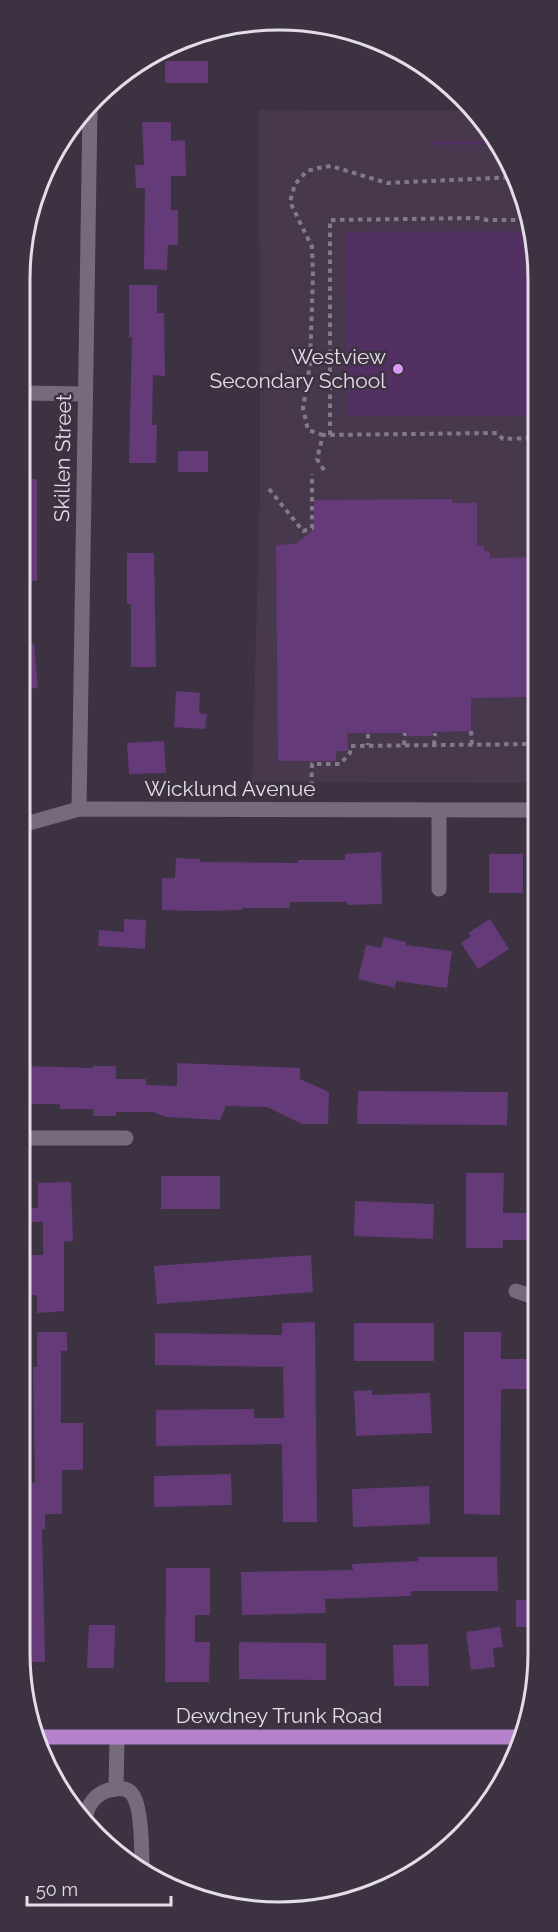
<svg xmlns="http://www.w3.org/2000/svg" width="558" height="1932" viewBox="0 0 558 1932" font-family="Raleway,sans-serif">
<rect width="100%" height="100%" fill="#3c3242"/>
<path fill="#47384e" d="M259 110 473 111 512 165 536 245 535 783 252 782 260 492Z"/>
<g fill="#523162">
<path d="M431 141H495L497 144 431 145Z"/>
<path d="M532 231 536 245V416H347L346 232Z"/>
</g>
<g fill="#653a79">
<rect x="165" y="61" width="43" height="22"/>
<path d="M142 122H171V141L185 140 186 176H171V210H178V245H168L167 270 144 269 145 188H136L135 165H144Z"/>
<path d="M129 285H157V313H164L165 376 153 375 152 425H157L156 463H129L132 337H129Z"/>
<rect x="178" y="451" width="30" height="21"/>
<path d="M24 479H37V581L23 580Z"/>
<path d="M452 499V503H477V546H484V551H490V558L536 557 535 697 471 698V731L432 732V736H408V733H347L348 751H336V761H278L276 545 296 544 314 529V500Z"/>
<path d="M127 553H154L156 667H131V604H127Z"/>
<path d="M23 644H34L38 688 23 689Z"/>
<path d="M176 691 200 693 199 713 207 714 205 729 174 727Z"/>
<path d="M164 741 166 773 129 774 127 743Z"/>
<path d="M381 852 382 904 347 905V902H290V908H242V910L199 911 162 910V878H175L176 858 200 859V862L298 863V860H345V854Z"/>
<rect x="489" y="854" width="34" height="39"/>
<path d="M124 919 146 920 145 949 98 946 99 930 124 932Z"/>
<path d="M490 919 509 949 478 969 461 943 471 936 468 933Z"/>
<path d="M384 937 406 942V945L452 951 447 988 396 981 395 988 358 979 366 945 381 948Z"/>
<path d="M177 1063 300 1068V1079L329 1092 328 1124H302L267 1107 226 1106 220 1120 166 1117 153 1112H116V1116H93V1109H60V1104H30V1095H21L22 1066 93 1068V1066H116V1079H146V1085L177 1086Z"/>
<path d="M358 1091 508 1092 507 1125 357 1124Z"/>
<path d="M466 1173H504L503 1213H534V1240H503V1248H466Z"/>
<rect x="161" y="1176" width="59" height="33"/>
<path d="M71 1182 73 1241 64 1242V1311L37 1313V1295H31V1255H43V1222H30L29 1208H38V1183Z"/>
<path d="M355 1201 434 1204 433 1239 354 1236Z"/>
<path d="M311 1255 313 1292 157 1304 154 1266Z"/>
<path d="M315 1322 317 1522H283L282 1444 156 1446V1410L254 1409V1418H284L283 1367 155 1365V1333L282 1335V1323Z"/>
<rect x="354" y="1323" width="80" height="38"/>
<path d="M37 1332H67V1351H61V1423H83V1470H62V1514H45V1529H42L45 1662H21L20 1644V1543H27V1483H35L33 1367H37Z"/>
<path d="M464 1332H501V1359H534V1389H501L500 1515 464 1514Z"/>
<path d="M372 1390V1395L430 1393 432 1433 356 1436 354 1391Z"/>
<path d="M231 1474 232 1505 154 1507V1476Z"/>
<path d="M429 1486 430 1524 353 1527 352 1489Z"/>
<path d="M418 1557H497L498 1591H411V1596L325 1599 326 1613 242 1615 241 1572 353 1570 352 1564 418 1561Z"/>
<path d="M166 1568H210V1615H195V1642H210L209 1682H165Z"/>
<rect x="516" y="1600" width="18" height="27"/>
<path d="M89 1625H115L114 1668H87Z"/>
<path d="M500 1627 503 1647 493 1648 495 1667 471 1670 466 1632Z"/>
<path d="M239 1642 326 1643V1680L239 1679Z"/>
<path d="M428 1644 429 1686H394L393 1645Z"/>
</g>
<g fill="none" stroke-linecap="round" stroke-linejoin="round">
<g stroke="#837a87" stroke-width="4" stroke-dasharray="4.5 4.5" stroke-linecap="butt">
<path d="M323 435 308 430 303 408 310 364 313 276 312 247 290 202 295 184 307 171 318 168 331 166 387 183 516 177"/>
<path d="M330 435V220L478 218 487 220H529"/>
<path d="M324 470 317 459 323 435 497 433 503 439 536 438"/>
<path d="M269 489 303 531 312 528V474"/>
<path d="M471 731 472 745"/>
<path d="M368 734V745"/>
<path d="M404 745 405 733"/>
<path d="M434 745 435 733"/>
<path d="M311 795 312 764H340L350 753 351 746 535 744"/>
</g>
<g stroke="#766b7c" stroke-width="15">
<path d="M24 393 85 394"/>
<path d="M79 809 90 108"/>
<path d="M439 811V889"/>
<path d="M22 825 79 809 535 810"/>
<path d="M21 1138H126"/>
<path d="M516 1291 534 1297"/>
<path d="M116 1789 117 1738"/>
<path d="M85 1825C85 1807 95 1791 115 1789 121 1788 128 1789 132 1794 142 1805 142 1853 142 1869"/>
</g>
<path stroke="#b382cb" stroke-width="15" d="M36 1737H521"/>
</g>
<circle fill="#d99af7" stroke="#3c3242" stroke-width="2" cx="398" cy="369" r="6"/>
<g text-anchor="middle" stroke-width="5" stroke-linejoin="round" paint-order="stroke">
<g font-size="21" fill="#e4dde7" stroke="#3c3242" text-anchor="end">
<text x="386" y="364">Westview<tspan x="386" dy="24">Secondary School</tspan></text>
</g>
<g font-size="21" fill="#e4dde7" stroke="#3c3242">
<text transform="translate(63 458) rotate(-89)" y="7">Skillen Street</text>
<text x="230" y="796">Wicklund Avenue</text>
<text x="279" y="1723">Dewdney Trunk Road</text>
</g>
</g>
<path d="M0 0H558V1932H0ZM279 30H279A249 249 0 0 1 528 279V1653A249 249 0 0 1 279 1902H279A249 249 0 0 1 30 1653V279A249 249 0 0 1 279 30Z" fill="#3c3242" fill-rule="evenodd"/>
<path fill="none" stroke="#e4dde7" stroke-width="3" d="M279 30H279A249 249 0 0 1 528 279V1653A249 249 0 0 1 279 1902H279A249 249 0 0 1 30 1653V279A249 249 0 0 1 279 30Z"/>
<path d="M27 1896v9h144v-9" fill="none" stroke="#e4dde7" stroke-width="3"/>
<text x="36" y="1896" font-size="18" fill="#e4dde7" stroke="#3c3242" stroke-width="4.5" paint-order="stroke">50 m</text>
</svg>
